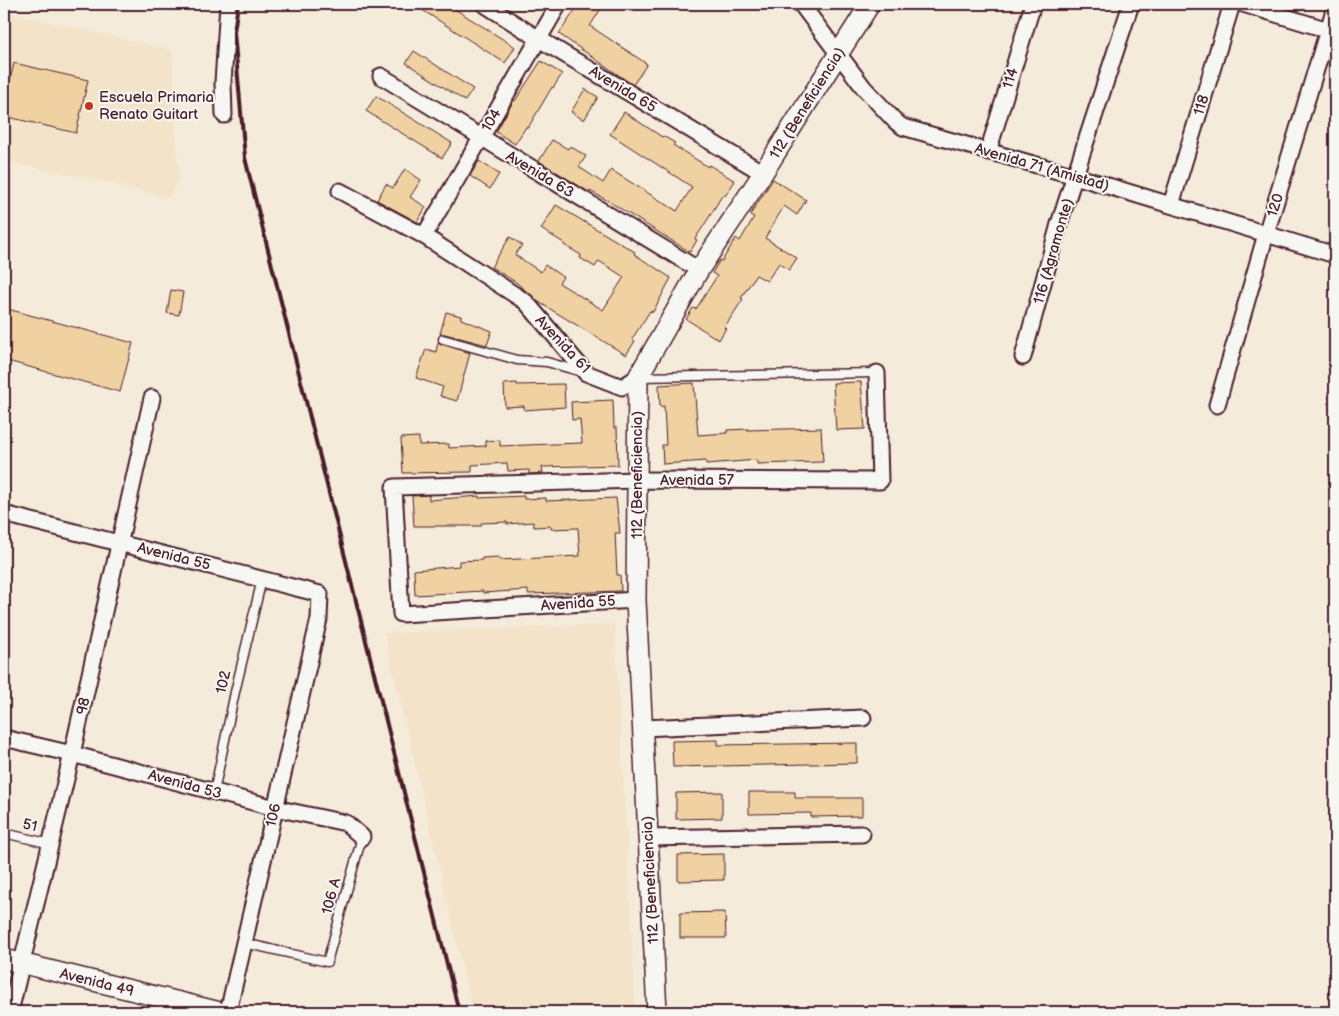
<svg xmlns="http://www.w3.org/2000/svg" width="1339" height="1016" viewBox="0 0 1339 1016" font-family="'Balsamiq Sans',sans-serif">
<rect width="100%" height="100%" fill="#f4ebda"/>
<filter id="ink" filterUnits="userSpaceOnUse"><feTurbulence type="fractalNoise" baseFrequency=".02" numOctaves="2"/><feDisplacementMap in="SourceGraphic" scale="10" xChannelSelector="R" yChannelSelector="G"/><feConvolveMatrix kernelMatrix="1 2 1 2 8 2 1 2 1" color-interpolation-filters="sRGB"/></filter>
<g filter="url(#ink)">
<g fill="#f3e4c9">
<path d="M4 12 172 50 179 180 168 198 84 177 4 162Z"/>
<path d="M615 624 636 1012H473L384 633Z"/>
</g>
<g fill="#f0d2a2" stroke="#4a1f2b">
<path d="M413 4H447L515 47 505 63Z"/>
<path d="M579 4H604L590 26 647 64 633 85 559 34Z"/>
<path d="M414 51 473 89 465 101 406 63Z"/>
<path d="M541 61 562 74 553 88 552 87 528 128 526 127 515 144 496 132 514 100 515 101Z"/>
<path d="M14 63 88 80 76 133 4 116V98H6Z"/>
<path d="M585 89 598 97 584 120 571 112Z"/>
<path d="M376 96 452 143 442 158 366 111Z"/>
<path d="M624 112 662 137 663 136 675 143 673 145 708 167 709 165 735 181 725 196 723 194 708 219 695 239 697 240 690 252 610 202 590 191 589 192 539 161 552 140 568 149 570 146 586 156 579 167 603 183 611 170 677 211 692 187 610 134Z"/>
<path d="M479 161 499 174 490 189 470 176Z"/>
<path d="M405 169 421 180 410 197 426 207 417 222 377 200 386 184 393 188Z"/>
<path d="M773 179 806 200 797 215 784 206 765 238 797 258 789 270 779 263 767 281 756 275 741 298 743 299 724 328H726L719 340 686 319 693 308 696 309 717 276 712 273 720 260 722 261 736 238 740 241 754 217 750 215Z"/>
<path d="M556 205 635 252 634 254 671 278 653 312 650 311 632 339 635 341 626 355 537 301 517 283 491 267 510 237 522 245 515 255 541 272 545 265 563 277 559 283 603 310 624 277 599 261 595 267 580 258 581 255 564 245V243L541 229Z"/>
<path d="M171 290 183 292 179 315 167 313Z"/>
<path d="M4 308 133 343 120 392 4 360Z"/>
<path d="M446 312 461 316V319L492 331 487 345 445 334H440Z"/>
<path d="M438 342 441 344 470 353 457 401 440 396 443 387 416 378 426 349 436 352Z"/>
<path d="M861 382 865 429 836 430 833 383Z"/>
<path d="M517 383V385L564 384 565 407 524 410V406L505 407 504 384Z"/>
<path d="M694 383 698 435 727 433V430L748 429V430L821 428 823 462 757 464V460L706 464V461L663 464 662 445H666L664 406 660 407 659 385Z"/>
<path d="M613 400 614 428H617L618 465 542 467 543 473 529 474V470L508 471 507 463 472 465V472L403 473 401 438 419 437V445L449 444V448L486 446V441L500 440V446L582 443 580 419 572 420 571 402Z"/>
<path d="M429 495V500L479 496V498L524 496V499L546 498V501L616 498 620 533H615L617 575H620L621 591 528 594V590L483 593V591L415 595 414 570 459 566V561L482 560V558L498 557 499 560 580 556 578 528 551 529V526L534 527 533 522 507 524V522L481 523V526H414L412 496Z"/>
<path d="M718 740V745L857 743V763L673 767 672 741Z"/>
<path d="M722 792V818L676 819V793Z"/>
<path d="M749 792H795V798H862V816L811 817V813L749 814Z"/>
<path d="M724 854V880L678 881V855Z"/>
<path d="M725 912 726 938H680V913Z"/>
</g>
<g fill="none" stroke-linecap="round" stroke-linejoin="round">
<g stroke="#4a1f2b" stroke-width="11">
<g id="service">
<path d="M443 339 517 360 547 362 582 372"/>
<path d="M639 377 877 373"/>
<path d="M214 792 235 692 262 579"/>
<path d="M4 833 51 844"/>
<path d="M244 943 327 962 362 837"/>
</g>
</g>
<g stroke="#4a1f2b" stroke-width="19">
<g id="minor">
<path d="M484 4 539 39 763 173"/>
<path d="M801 4 864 88 896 122 903 127 1075 176 1335 255"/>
<path d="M1243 4 1335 32"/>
<path d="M381 76 699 270"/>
<path d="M224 115 223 83 228 4"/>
<path d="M988 152 1033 4"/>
<path d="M340 191 424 236 526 302 586 373 622 387 638 377"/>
<path d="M1171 205 1232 4"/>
<path d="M424 236 559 4"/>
<path d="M1023 357 1059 224 1131 4"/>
<path d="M1217 405 1266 234 1335 7"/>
<path d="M4 514 320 594 319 619 228 1012"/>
<path d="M636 600 401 614 394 487 637 480 880 481 877 373"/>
<path d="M643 728 863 718"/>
<path d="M4 738 72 754 275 808 346 823 362 837"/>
<path d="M647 838 862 834"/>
<path d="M10 1012 72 754 152 398"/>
</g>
</g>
<g stroke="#4a1f2b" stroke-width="22">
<g id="tertiary">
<path d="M4 959 220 1012"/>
<path d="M657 1012 636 600 638 377 699 270 763 173 870 4"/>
</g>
</g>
<use href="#service" stroke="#f6f6f2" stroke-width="8"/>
<use href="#minor" stroke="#f6f6f2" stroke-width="15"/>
<use href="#tertiary" stroke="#f6f6f2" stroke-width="19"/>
<path stroke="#4a1f2b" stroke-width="4" d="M238 4 234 32 245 158 459 1012"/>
</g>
</g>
<circle fill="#c8321e" stroke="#f6f6f2" stroke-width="2" cx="89" cy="106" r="5"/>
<g text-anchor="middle" stroke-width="4" stroke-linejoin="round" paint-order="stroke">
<g font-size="15" fill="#4a1f2b" stroke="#f6f6f2">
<text transform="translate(1010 78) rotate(-73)" y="5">114</text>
<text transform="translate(623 89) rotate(31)" y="5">Avenida 65</text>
<text transform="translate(807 103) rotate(-58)" y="5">112 (Beneficiencia)</text>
<text transform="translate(1201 105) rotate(-73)" y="5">118</text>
<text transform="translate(491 120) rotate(-59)" y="5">104</text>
<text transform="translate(1042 167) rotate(16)" y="5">Avenida 71 (Amistad)</text>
<text transform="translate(540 174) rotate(31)" y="5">Avenida 63</text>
<text transform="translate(1275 205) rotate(-73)" y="5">120</text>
<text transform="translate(1053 251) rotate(-74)" y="5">116 (Agramonte)</text>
<text transform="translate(563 344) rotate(47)" y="5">Avenida 61</text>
<text transform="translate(637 475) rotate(-90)" y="5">112 (Beneficiencia)</text>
<text x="697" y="485">Avenida 57</text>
<text transform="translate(174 556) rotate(14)" y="5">Avenida 55</text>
<text transform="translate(578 603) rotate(-4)" y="5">Avenida 55</text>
<text transform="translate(223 682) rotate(-77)" y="5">102</text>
<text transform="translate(83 706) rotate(-77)" y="5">98</text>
<text transform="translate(185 784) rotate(15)" y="5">Avenida 53</text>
<text transform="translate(273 815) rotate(-77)" y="5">106</text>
<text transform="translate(30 825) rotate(13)" y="5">51</text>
<text transform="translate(650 880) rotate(-93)" y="5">112 (Beneficiencia)</text>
<text transform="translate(331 896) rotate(-75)" y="5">106 A</text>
<text transform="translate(97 982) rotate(14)" y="5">Avenida 49</text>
</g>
<g font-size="15" fill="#4a1f2b" stroke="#f6f6f2" text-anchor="start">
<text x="99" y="102">Escuela Primaria<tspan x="99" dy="17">Renato Guitart</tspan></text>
</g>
</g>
<rect width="1339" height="1016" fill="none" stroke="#f6f6f2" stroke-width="20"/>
<rect x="10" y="10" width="1319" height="996" fill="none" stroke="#4a1f2b" stroke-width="2" filter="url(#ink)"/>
</svg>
